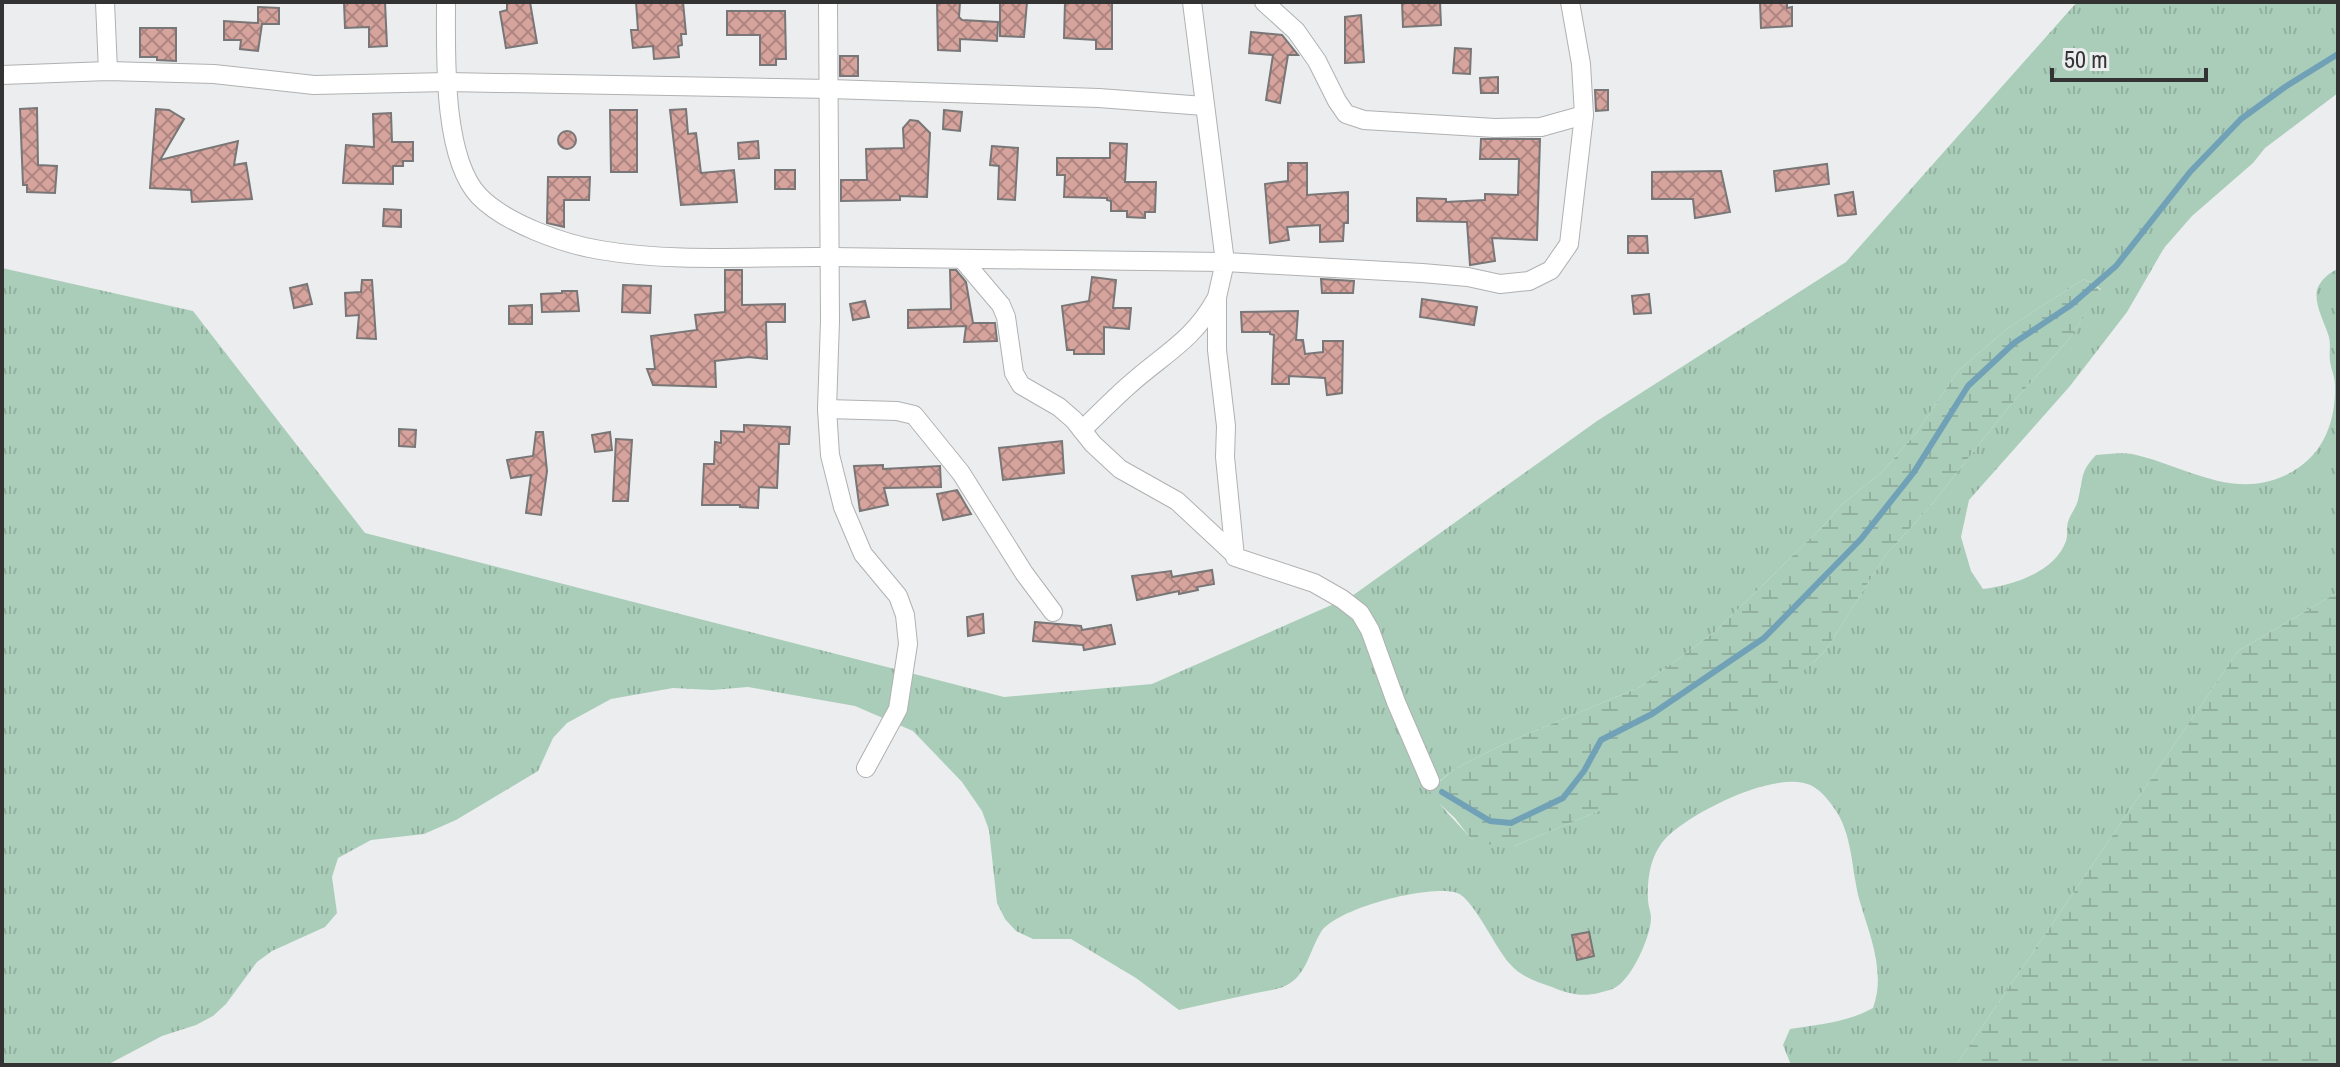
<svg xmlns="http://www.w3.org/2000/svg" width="2340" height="1067" viewBox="0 0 2340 1067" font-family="'Archivo Narrow',sans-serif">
<defs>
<pattern id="grass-tufts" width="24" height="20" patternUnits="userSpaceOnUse" patternTransform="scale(2)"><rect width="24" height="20" fill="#a9cdb9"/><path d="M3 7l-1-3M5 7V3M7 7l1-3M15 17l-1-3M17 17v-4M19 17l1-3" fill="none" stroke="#92b0a0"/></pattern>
<pattern id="wetland-marsh" width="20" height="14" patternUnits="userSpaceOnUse" patternTransform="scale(2)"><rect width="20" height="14" fill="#a9cdb9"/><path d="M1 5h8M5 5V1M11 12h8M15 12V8" fill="none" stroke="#92b0a0"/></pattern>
<pattern id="building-cross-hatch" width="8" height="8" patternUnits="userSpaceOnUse" patternTransform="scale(2)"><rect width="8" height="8" fill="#d6a39d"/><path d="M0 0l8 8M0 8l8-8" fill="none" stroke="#ae8581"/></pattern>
</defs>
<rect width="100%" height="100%" fill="#ecedee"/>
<path fill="url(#grass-tufts)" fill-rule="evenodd" d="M2077 2H2338V93L2265 148 2253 163 2192 216 2164 248 2127 312 2070 386 1969 500 1961 537 1971 571 1983 589C2012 586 2055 572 2066 541 2068 535 2066 528 2068 522 2070 515 2076 508 2078 500 2084 478 2079 473 2096 455 2107 454 2121 452 2132 454 2184 465 2232 501 2286 475 2322 458 2336 424 2335 385 2335 377 2331 369 2330 361 2329 353 2331 345 2329 337 2325 323 2314 305 2317 290 2320 280 2330 272 2338 269V592L2238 651 1956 1065H1791L1783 1045 1790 1029C1819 1024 1846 1023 1873 1008 1886 973 1870 936 1860 902 1852 874 1853 840 1838 814 1832 805 1824 793 1814 787 1780 767 1697 810 1670 834 1651 851 1647 876 1648 900 1648 906 1651 912 1651 918 1651 936 1632 978 1616 987 1612 990 1604 991 1599 993 1582 997 1568 994 1552 987 1537 982 1521 977 1510 964 1495 948 1474 899 1457 893 1430 884 1337 908 1321 932 1309 951 1307 976 1285 986 1277 990 1265 991 1256 993 1230 999 1204 1004 1179 1010L1136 978 1071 939H1033L1016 931 1005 919 997 903 989 830 982 811 962 782 913 731 855 706 748 687 712 690 673 688 611 699 567 723 553 738 538 771 456 820 424 834 371 840 338 858 332 877 337 913 325 927 272 951 257 962 226 1004 213 1016 196 1025 162 1036 107 1065H2V268L193 311 365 533 1004 697 1152 684 1352 596 1597 421 1846 262ZM2084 279 2101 289 2070 338 2008 408 1933 503 1885 556 1826 650 1814 662 1599 811 1514 846 1471 839C1462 827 1433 800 1430 789L1453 770 1504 744 1640 687 1716 631 1827 522 1840 506 1882 472 1917 432 1958 371 2008 328Z"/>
<g fill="url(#wetland-marsh)">
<path d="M2084 279 2101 290 2070 338 2008 408 1933 503 1885 556 1826 650 1814 662 1727 732 1649 784 1599 811 1514 846 1498 847 1471 839 1455 818 1432 797 1430 790 1453 770 1504 744 1640 687 1716 631 1827 522 1840 506 1882 472 1917 432 1958 371 2008 328Z"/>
<path d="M2338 592V1065H1956L2238 651Z"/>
</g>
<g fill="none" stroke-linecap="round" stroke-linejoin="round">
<path stroke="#70a1b7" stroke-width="6" d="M1442 792 1490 821 1511 823 1563 798 1584 771 1601 740 1652 714 1764 638 1861 539 1914 472 1968 386 2014 343 2071 305 2116 266 2190 172 2241 119 2285 87 2338 54"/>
</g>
<g fill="url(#building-cross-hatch)" stroke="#787676" stroke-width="2">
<path d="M344 2H385L387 46 369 47V27L345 28Z"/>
<path d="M507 2H530L537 43 506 48 500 12 507 10Z"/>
<path d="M636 2H683L686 34H681L682 45 678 46 679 57 654 59 653 46 633 48 631 30H638Z"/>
<path d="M937 2H960L959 17 962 20 998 22 997 41 960 39V51L938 50Z"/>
<path d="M1000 2H1027L1024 37 1000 36Z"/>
<path d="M1065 2H1112V49H1096V40L1064 38Z"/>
<path d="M1402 2H1440L1441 25 1403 27Z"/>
<path d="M1760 2H1787V8L1792 7V26L1761 28Z"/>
<path d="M258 7 279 8V24H262L258 51 240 49 241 40H224V21L258 23Z"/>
<path d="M727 11H785L786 59H776V65H760V35H727Z"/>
<path d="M1361 15 1364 62 1345 63V17Z"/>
<path d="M140 28H176V61L157 60V57H140Z"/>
<path d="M1251 32 1282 35 1298 55H1288L1280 103 1266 100 1273 55 1249 53Z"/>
<path d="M1455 48 1471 49 1470 74 1453 73Z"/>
<rect x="840" y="56" width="18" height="20"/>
<path d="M1498 77V93H1481L1480 78Z"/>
<path d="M1595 90H1608V110L1596 111Z"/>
<path d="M37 108 38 165 57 166 55 193 27 192V185H23L20 109Z"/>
<path d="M156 109 169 110 184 119 160 160 238 141 234 165 246 163 252 199 192 202 191 190 150 188Z"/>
<path d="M686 109 688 134 696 133 701 173 734 170 737 202 681 205 670 110Z"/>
<path d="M610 110H637V172H611Z"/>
<path d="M944 110 962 112 960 131 943 129Z"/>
<path d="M391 113 392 142H413V161H403V166H393V184L343 183 346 145 374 147 373 114Z"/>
<path d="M910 120 918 121 930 133 927 197 900 196V200L841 201V180H867L866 149 904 148 903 128Z"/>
<circle cx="567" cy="140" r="9"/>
<path d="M1481 139H1540L1537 240 1492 238 1495 261 1470 265 1467 222 1417 221V198L1446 199V202L1485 200V194L1518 195 1519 159H1480Z"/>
<path d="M758 141 759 158 739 159 738 143Z"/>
<path d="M1110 143 1127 144 1125 182H1156L1155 212H1145V218L1127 217V211H1111V201L1107 200V198L1064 197 1065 175H1057V158H1110Z"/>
<path d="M992 146 1018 148 1015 200 998 199 999 166 990 165Z"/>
<path d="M1288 163H1307V195L1348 192V223H1344L1343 241 1320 242V225L1287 227 1289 240 1270 243 1265 184 1288 181Z"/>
<path d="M1827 164 1829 184 1776 191 1774 171Z"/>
<rect x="775" y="170" width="20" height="19"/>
<path d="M1721 171 1730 212 1695 218 1693 199H1652V172Z"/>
<path d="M548 177H590L589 200H564V227L547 223Z"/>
<path d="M1853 192 1856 214 1838 216 1835 195Z"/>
<path d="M384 209 401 210V227L383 226Z"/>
<path d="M1628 236H1647L1648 253H1628Z"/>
<path d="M725 270H742V305L785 304V322H766L767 359 749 357 715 361 716 387 653 385 647 369H655L651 336 697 330 695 315 725 312Z"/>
<path d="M950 270H956L966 282 973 323H995L997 341 964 342 966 326 908 328V310L951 309Z"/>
<path d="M1092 277 1116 280 1113 308H1131L1129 329 1104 327V354H1074V350H1067L1062 306 1089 301Z"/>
<path d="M1321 279 1354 281 1353 293H1322Z"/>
<path d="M362 280H372L376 339 357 338 359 315 346 316 345 293 361 292Z"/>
<path d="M307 284 312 304 294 308 290 288Z"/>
<path d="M623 285 651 286 650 313 622 312Z"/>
<path d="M562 291H577L579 311 542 312 541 294 562 293Z"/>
<path d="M1649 294 1651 313 1634 314 1632 296Z"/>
<path d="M1422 299 1477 307 1474 325 1420 317Z"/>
<path d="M865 301 869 317 853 320 850 304Z"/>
<path d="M532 305V324H509V306Z"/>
<path d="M1298 311 1296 340H1303L1305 354 1323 352V341H1343L1342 393 1327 395 1325 378 1289 376V384H1272L1274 335 1270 334V332H1242L1241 312Z"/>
<path d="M744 425 790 427 789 444H779L777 488 759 487 758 508 740 507V505H702L704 464H714L715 442 721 443V431L744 432Z"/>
<path d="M399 429 416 430 415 447 399 446Z"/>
<path d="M536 432H543L547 471 541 515 526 513 531 475 511 478 507 460 533 456Z"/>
<path d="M610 432 612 450 595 452 592 435Z"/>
<path d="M616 439 632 440 628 501H613Z"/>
<path d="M1062 441 1064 473 1003 480 999 448Z"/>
<path d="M883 465V469L940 466 941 487 884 488 888 505 860 511 854 466Z"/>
<path d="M957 490 971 514 943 520 937 494Z"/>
<path d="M1212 570 1214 584 1197 587 1198 590 1179 594V591L1137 600 1132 576 1171 571 1172 577Z"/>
<path d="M983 614 984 633 968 636 967 617Z"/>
<path d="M1035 622 1081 626 1082 630 1111 625 1115 644 1084 650 1083 645 1033 641Z"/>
<path d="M1589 932 1594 956 1577 960 1572 935Z"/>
</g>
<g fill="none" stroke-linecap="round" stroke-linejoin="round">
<g stroke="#b0b1b2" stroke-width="20">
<g id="minor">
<path d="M105 2 108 71"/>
<path d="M446 2C446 53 442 157 479 196 505 223 563 244 600 250 676 263 753 256 830 257 962 258 1093 261 1225 262L1217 297V350L1226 426 1225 457 1235 557 1314 583 1342 599 1360 613 1370 630 1396 702 1430 781"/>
<path d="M828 2 830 321 827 409 830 455 843 507 863 554 898 596 905 615 908 644 898 709 866 768"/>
<path d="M1192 2 1225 262 1422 273 1468 277 1500 284 1529 281 1551 270 1569 244 1584 115 1581 64 1570 2"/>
<path d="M1264 2 1296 31 1317 61 1337 101 1346 114 1364 120 1495 128 1541 127 1584 115"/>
<path d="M2 75 108 71 214 74 314 85 447 82 830 89 1099 98 1204 106"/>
<path d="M962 259 1001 305 1006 317 1014 373 1021 385 1059 407 1074 420 1093 444 1120 469 1177 501 1235 555"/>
<path d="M827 409 897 411 914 415 961 473 1024 573 1053 612"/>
<path d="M1082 430C1097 416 1112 400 1128 386 1162 355 1193 341 1216 299"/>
</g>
</g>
<use href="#minor" stroke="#fff" stroke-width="18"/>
</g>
<rect width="2340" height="1067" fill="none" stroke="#333333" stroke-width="8"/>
<path d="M2052 68v12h154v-12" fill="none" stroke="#333333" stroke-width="4"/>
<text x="2064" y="68" font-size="24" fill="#333333" stroke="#ecedee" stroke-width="6" paint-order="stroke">50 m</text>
</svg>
